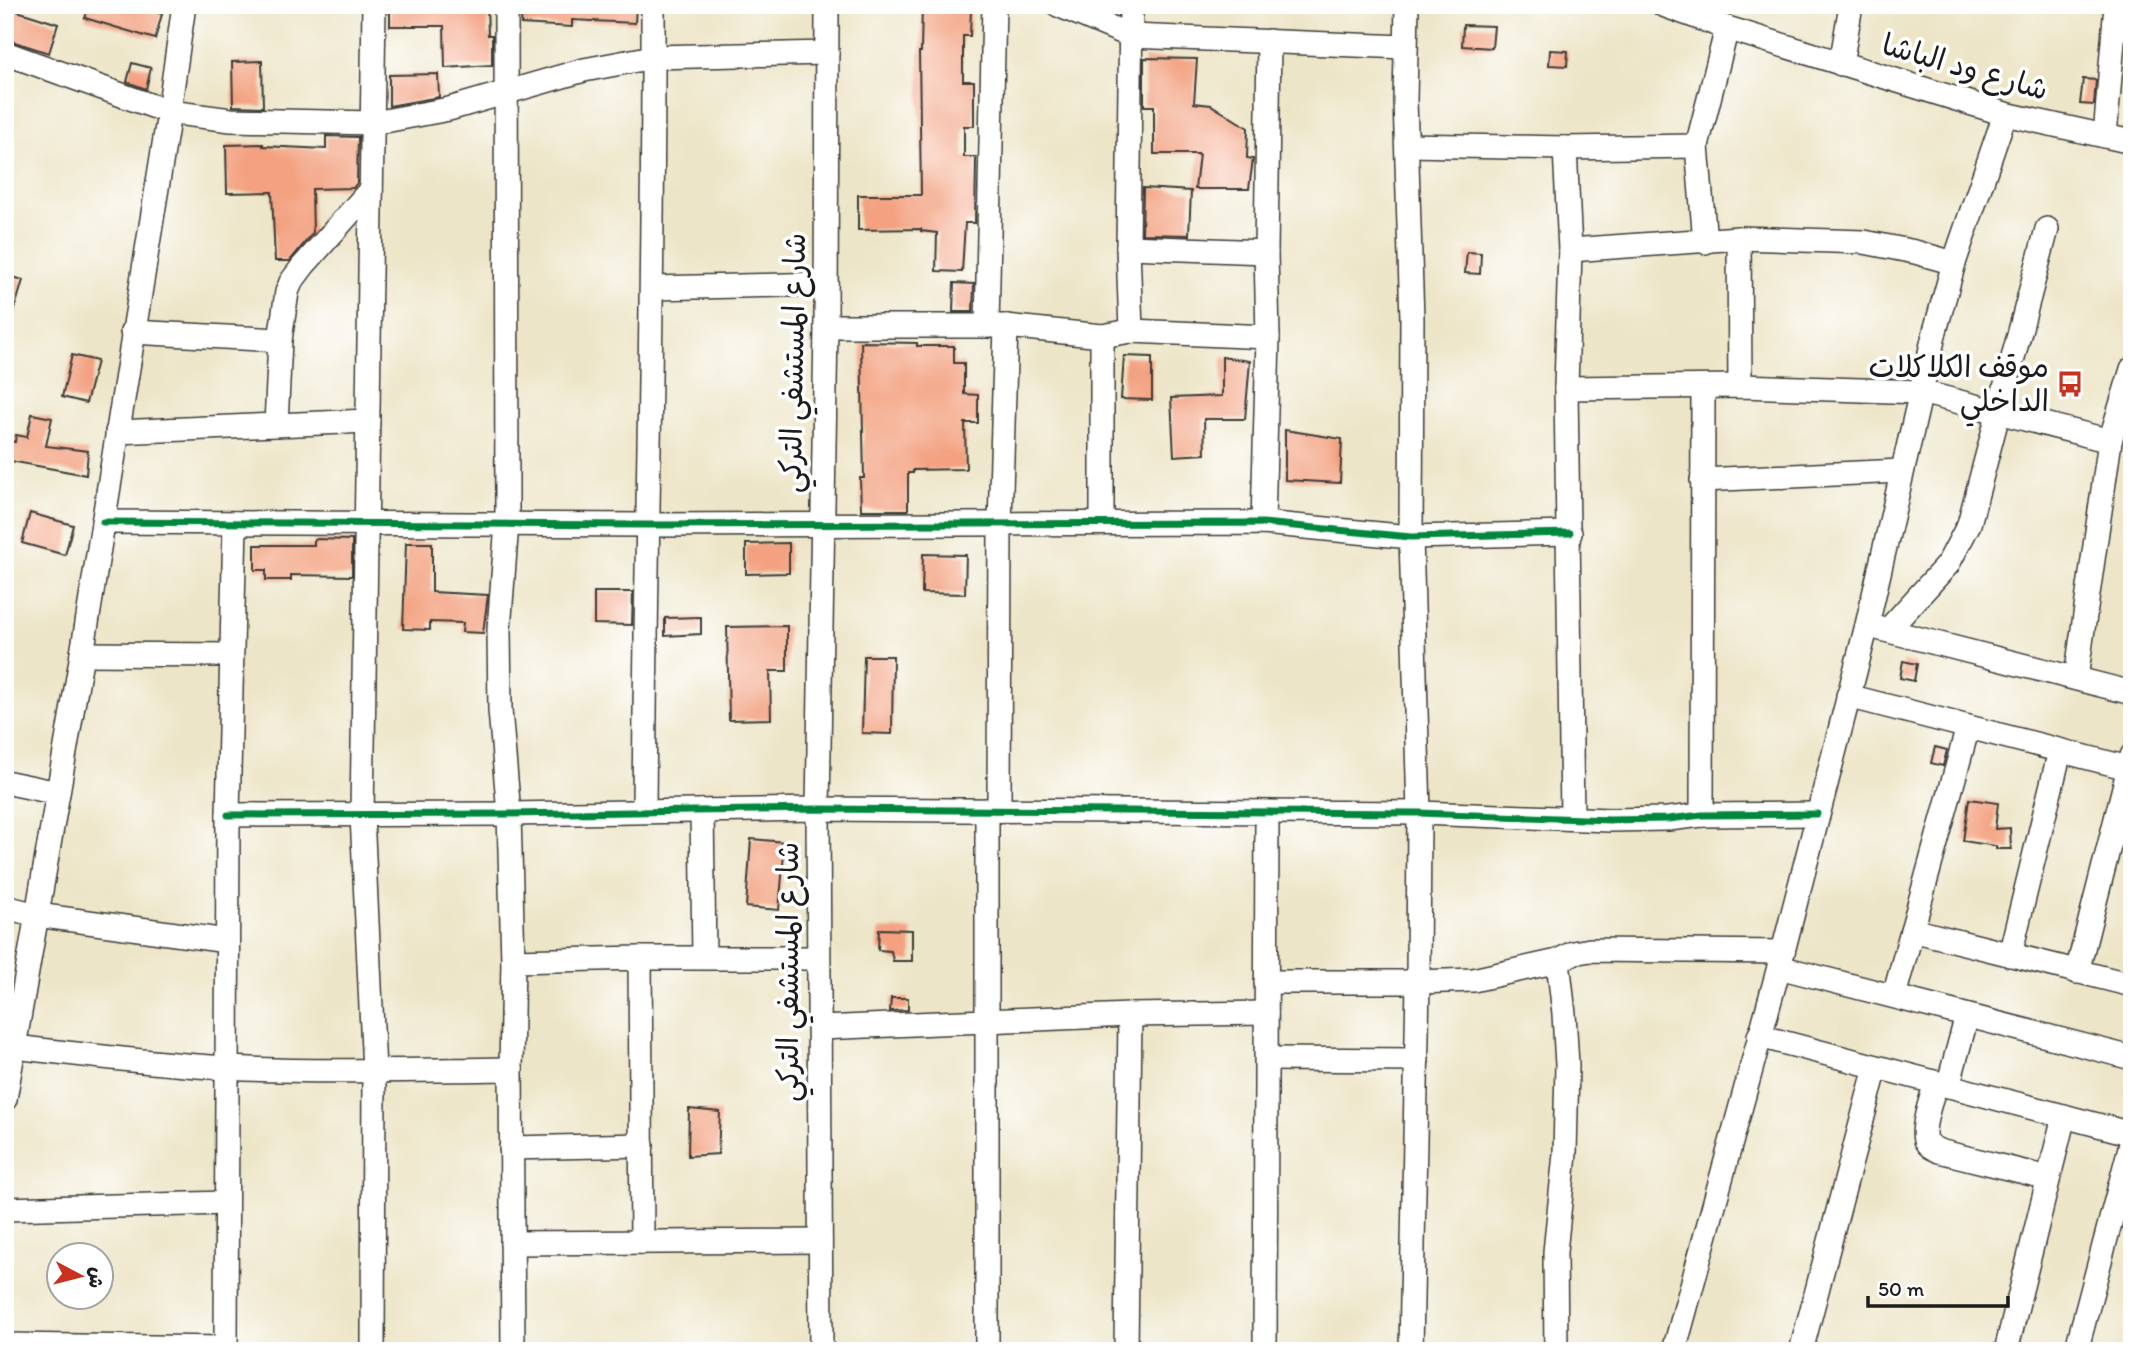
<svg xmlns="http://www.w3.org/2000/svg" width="2137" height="1356" viewBox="0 0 2137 1356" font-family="Itim,'Playpen Sans Arabic',sans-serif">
<rect width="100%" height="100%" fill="#fff"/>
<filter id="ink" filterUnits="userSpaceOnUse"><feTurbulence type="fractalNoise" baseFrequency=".0143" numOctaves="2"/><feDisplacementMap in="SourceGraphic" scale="14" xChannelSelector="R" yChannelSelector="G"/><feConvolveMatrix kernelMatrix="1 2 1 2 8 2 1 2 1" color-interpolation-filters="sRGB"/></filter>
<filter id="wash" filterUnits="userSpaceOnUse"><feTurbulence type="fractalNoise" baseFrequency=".00686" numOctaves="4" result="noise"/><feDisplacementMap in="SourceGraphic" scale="28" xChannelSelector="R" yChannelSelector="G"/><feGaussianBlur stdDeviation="1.57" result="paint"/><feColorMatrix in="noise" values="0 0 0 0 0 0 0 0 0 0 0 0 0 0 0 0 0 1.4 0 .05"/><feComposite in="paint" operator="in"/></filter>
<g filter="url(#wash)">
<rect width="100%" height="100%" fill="#ede5c7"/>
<g id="blocks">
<g fill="#f3a180">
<path d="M89 5H133L162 14 155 39 85 18Z"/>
<path d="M390 5H487L488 35H492V65L445 68 444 26H390Z"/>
<path d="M522 5H636L635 23 572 20V27L521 24Z"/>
<path d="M922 5H955V9H971L970 36H963V81H974V126H964V157H976L975 223H965L962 272 936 271 937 233 921 231V229L858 230V195H921L919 52H921Z"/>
<path d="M14 10 58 24 49 53 5 39Z"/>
<path d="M1463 25 1494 26 1492 48 1462 46Z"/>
<path d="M1550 50 1568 51 1567 66 1549 65Z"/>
<path d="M1144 58 1197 59 1194 103 1211 105 1248 128 1247 158 1253 159 1249 189H1195L1199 154H1154V106H1144Z"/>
<path d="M262 61 263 107 233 106 232 62Z"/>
<path d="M132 63 151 68 146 89 127 82Z"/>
<path d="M438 74 439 97 389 106V75Z"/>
<path d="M2083 79 2096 80 2094 105 2080 104Z"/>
<path d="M326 136 358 137 357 183 353 188 312 189 313 233 290 261H275L272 192 227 193 226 145 263 144V146L326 149Z"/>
<path d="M1143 188 1191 191 1189 235 1142 234Z"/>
<path d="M1467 252 1481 253 1480 274 1465 273Z"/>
<path d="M5 275 23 280 9 328 5 327Z"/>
<path d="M954 283 974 284 973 312H953Z"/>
<path d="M861 342 917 343V346H954V363H964V394L978 395V423H965L966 469 913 470V473H908V510H861L860 478H864Z"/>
<path d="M72 355 97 361 86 403 62 397Z"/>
<path d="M1124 356 1152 357V400L1121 399Z"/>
<path d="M1222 357 1250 361 1245 419H1204L1205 454 1174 456 1171 398 1222 396Z"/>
<path d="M32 414 52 418 46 446 88 451 86 475 5 460V440L15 442 16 435 27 437Z"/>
<path d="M1285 430 1342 439 1340 483 1285 480Z"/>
<path d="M30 513 73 525 65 555 22 543Z"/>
<path d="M314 539 352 540V576L291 575V580H266V570H255V545H314Z"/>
<path d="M406 543H432V592L488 595 483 633 462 632 463 623 430 622V630L403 629Z"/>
<path d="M789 543V573L746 574V544Z"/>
<path d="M923 554 966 555 965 594 922 593Z"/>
<path d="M594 592H633L632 625 594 624Z"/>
<path d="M701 617V634L665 636V618Z"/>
<path d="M787 626V671H770L771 719 729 720 727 627Z"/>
<path d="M864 656H893L892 734 862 733Z"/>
<path d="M1903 661 1917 664 1914 681 1900 678Z"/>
<path d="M1935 747 1947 750 1943 766 1931 763Z"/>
<path d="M1969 799 1998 803 1995 829 2010 828 2011 849H1996V846L1963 841Z"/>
<path d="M751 839 785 842 779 910 746 907Z"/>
<path d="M879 929 912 930V961H893L891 951 878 950Z"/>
<path d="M891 998H908V1010L890 1011Z"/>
<path d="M689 1109 720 1112 718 1154 688 1156Z"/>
</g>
</g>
</g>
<g filter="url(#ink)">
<use href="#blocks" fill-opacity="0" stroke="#3b3a36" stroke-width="2"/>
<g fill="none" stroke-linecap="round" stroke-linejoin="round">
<g stroke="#3b3a36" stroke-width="26">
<g id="minor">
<path d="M506 5 507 523 499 630 500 710 509 814 513 961 511 1069 513 1351"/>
<path d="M1058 5 1131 36 1405 47"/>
<path d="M1131 5 1128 247 1131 331"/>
<path d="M1407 5 1405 100 1412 319 1411 537 1419 813 1418 982 1411 1351"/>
<path d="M1663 5 1727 28 2005 114 2132 142"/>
<path d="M5 53 169 112 231 120 374 123 449 109 584 70 653 57 827 53"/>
<path d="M1841 64 1851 5"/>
<path d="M2105 136 2116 5"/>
<path d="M1408 145 1565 148 1697 146"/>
<path d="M1565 148 1570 250 1566 388 1572 818"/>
<path d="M1739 238 1740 386"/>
<path d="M1705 242 1697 146 1727 28"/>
<path d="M1128 247 1266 252"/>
<path d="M1570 250 1739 238 1864 242 1915 252 1954 263"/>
<path d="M652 288 826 284"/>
<path d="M826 326H1006L1102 336 1131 331 1268 337"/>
<path d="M987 326 994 5"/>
<path d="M132 332 280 340"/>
<path d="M1102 336V523"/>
<path d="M1566 388 1740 386 1921 392 2110 441"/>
<path d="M276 425 280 340 287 292 291 282 303 266 371 189"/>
<path d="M117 432 368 421"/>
<path d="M1702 480 1901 471"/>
<path d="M103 522 647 525 1263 523 1411 537 1570 533"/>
<path d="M1263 523 1268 337 1266 252 1269 41"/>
<path d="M1877 628 2132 693"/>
<path d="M1888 630 1948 564 1969 524 2047 229"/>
<path d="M82 654 231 655"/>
<path d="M2076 678 2110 441 2132 369"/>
<path d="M1848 696 2132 769"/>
<path d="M5 782 58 793"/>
<path d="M987 810V1351"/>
<path d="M999 810 1000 524 1006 326"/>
<path d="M644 811C646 542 654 274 653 5"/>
<path d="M702 811 704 957"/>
<path d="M228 815 509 814 818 809 1419 813 1610 820 1668 819 1702 815 1817 814"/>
<path d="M1702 815 1703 387"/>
<path d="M5 907 37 915 227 941"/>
<path d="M1912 930 2132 985"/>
<path d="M2010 955 2060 751"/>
<path d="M640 958H818"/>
<path d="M513 961 640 958 642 1242"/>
<path d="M1779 967 2132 1058"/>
<path d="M2077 972 2132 756"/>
<path d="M1266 982H1418L1473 980 1558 961 1573 953 1590 950 1783 952"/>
<path d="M1894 996 1968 727"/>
<path d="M820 1028 1130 1015 1266 1013"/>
<path d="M1759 1036 2132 1134"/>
<path d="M14 1047C85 1055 155 1064 227 1068 321 1073 416 1070 511 1069"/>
<path d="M1267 1059 1417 1060"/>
<path d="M1936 1083C1932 1096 1921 1128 1925 1140 1928 1146 1933 1148 1939 1151L2048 1178"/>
<path d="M1948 1086 1967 1016"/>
<path d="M5 1099 82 654 167 126 184 5"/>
<path d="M511 1148 642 1145"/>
<path d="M5 1209 226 1203"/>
<path d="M512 1243 820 1241"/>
<path d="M5 1345 226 1348"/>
<path d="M226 1351 228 815 235 523"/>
<path d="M373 1351 374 1071 362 815 374 5"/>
<path d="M821 1351 818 809 826 326 827 5"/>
<path d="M1126 1351 1130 1015"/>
<path d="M1265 1351 1267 813"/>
<path d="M1556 1351 1555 1252 1565 1154 1567 1065 1564 1014 1558 961"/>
<path d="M1674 1351 1779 967 1867 625 1935 331 1954 263 2005 114"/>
<path d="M1801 1351 1876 1067"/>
<path d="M2006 1351 2064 1116"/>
<path d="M2074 1351 2078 1344 2132 1140"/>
</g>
</g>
<use href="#minor" stroke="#fff" stroke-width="23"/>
<g stroke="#fff" stroke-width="11">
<g id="cycleway">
<path d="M103 522 647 525 1263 523 1411 537 1570 533"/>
<path d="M228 815 509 814 818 809 1419 813 1610 820 1668 819 1702 815 1817 814"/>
</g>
</g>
<use href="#cycleway" stroke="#00873e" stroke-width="7"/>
</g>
</g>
<defs>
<g id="bus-bare" transform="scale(2.1)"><path d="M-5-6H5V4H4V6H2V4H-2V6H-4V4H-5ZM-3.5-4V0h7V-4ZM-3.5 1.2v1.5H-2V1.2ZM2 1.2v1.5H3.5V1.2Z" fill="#c8321e" stroke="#fff" stroke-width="2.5" paint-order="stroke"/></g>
</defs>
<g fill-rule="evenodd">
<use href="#bus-bare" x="2070" y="384"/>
</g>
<g text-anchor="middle" stroke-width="7" stroke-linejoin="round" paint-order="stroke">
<g font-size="30" fill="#1c1c1c" stroke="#fff">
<text transform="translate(1965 67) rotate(16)" y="10">شارع ود الباشا</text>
<text transform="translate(793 363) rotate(-89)" y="10">شارع المستشفي التركي</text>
<text transform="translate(788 972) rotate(-90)" y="10">شارع المستشفي التركي</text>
</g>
<g font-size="30" fill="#1c1c1c" stroke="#fff" text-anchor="end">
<text x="2049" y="377">موقف الكلاكلات<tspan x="2049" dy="34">الداخلي</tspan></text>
</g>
</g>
<rect width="2137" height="1356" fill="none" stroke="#fff" stroke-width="28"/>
<g transform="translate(80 1276) rotate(97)"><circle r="33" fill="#ffffff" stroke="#a4a4a4" stroke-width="2"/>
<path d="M0-5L12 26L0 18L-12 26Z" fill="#c8321e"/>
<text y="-10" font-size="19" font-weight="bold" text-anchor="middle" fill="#1c1c1c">ش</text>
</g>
<path d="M1868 1296v10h140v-10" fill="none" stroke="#1c1c1c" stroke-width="3.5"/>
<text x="1878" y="1296" font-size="21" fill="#1c1c1c" stroke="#ffffff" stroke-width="5" paint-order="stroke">50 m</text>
</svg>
